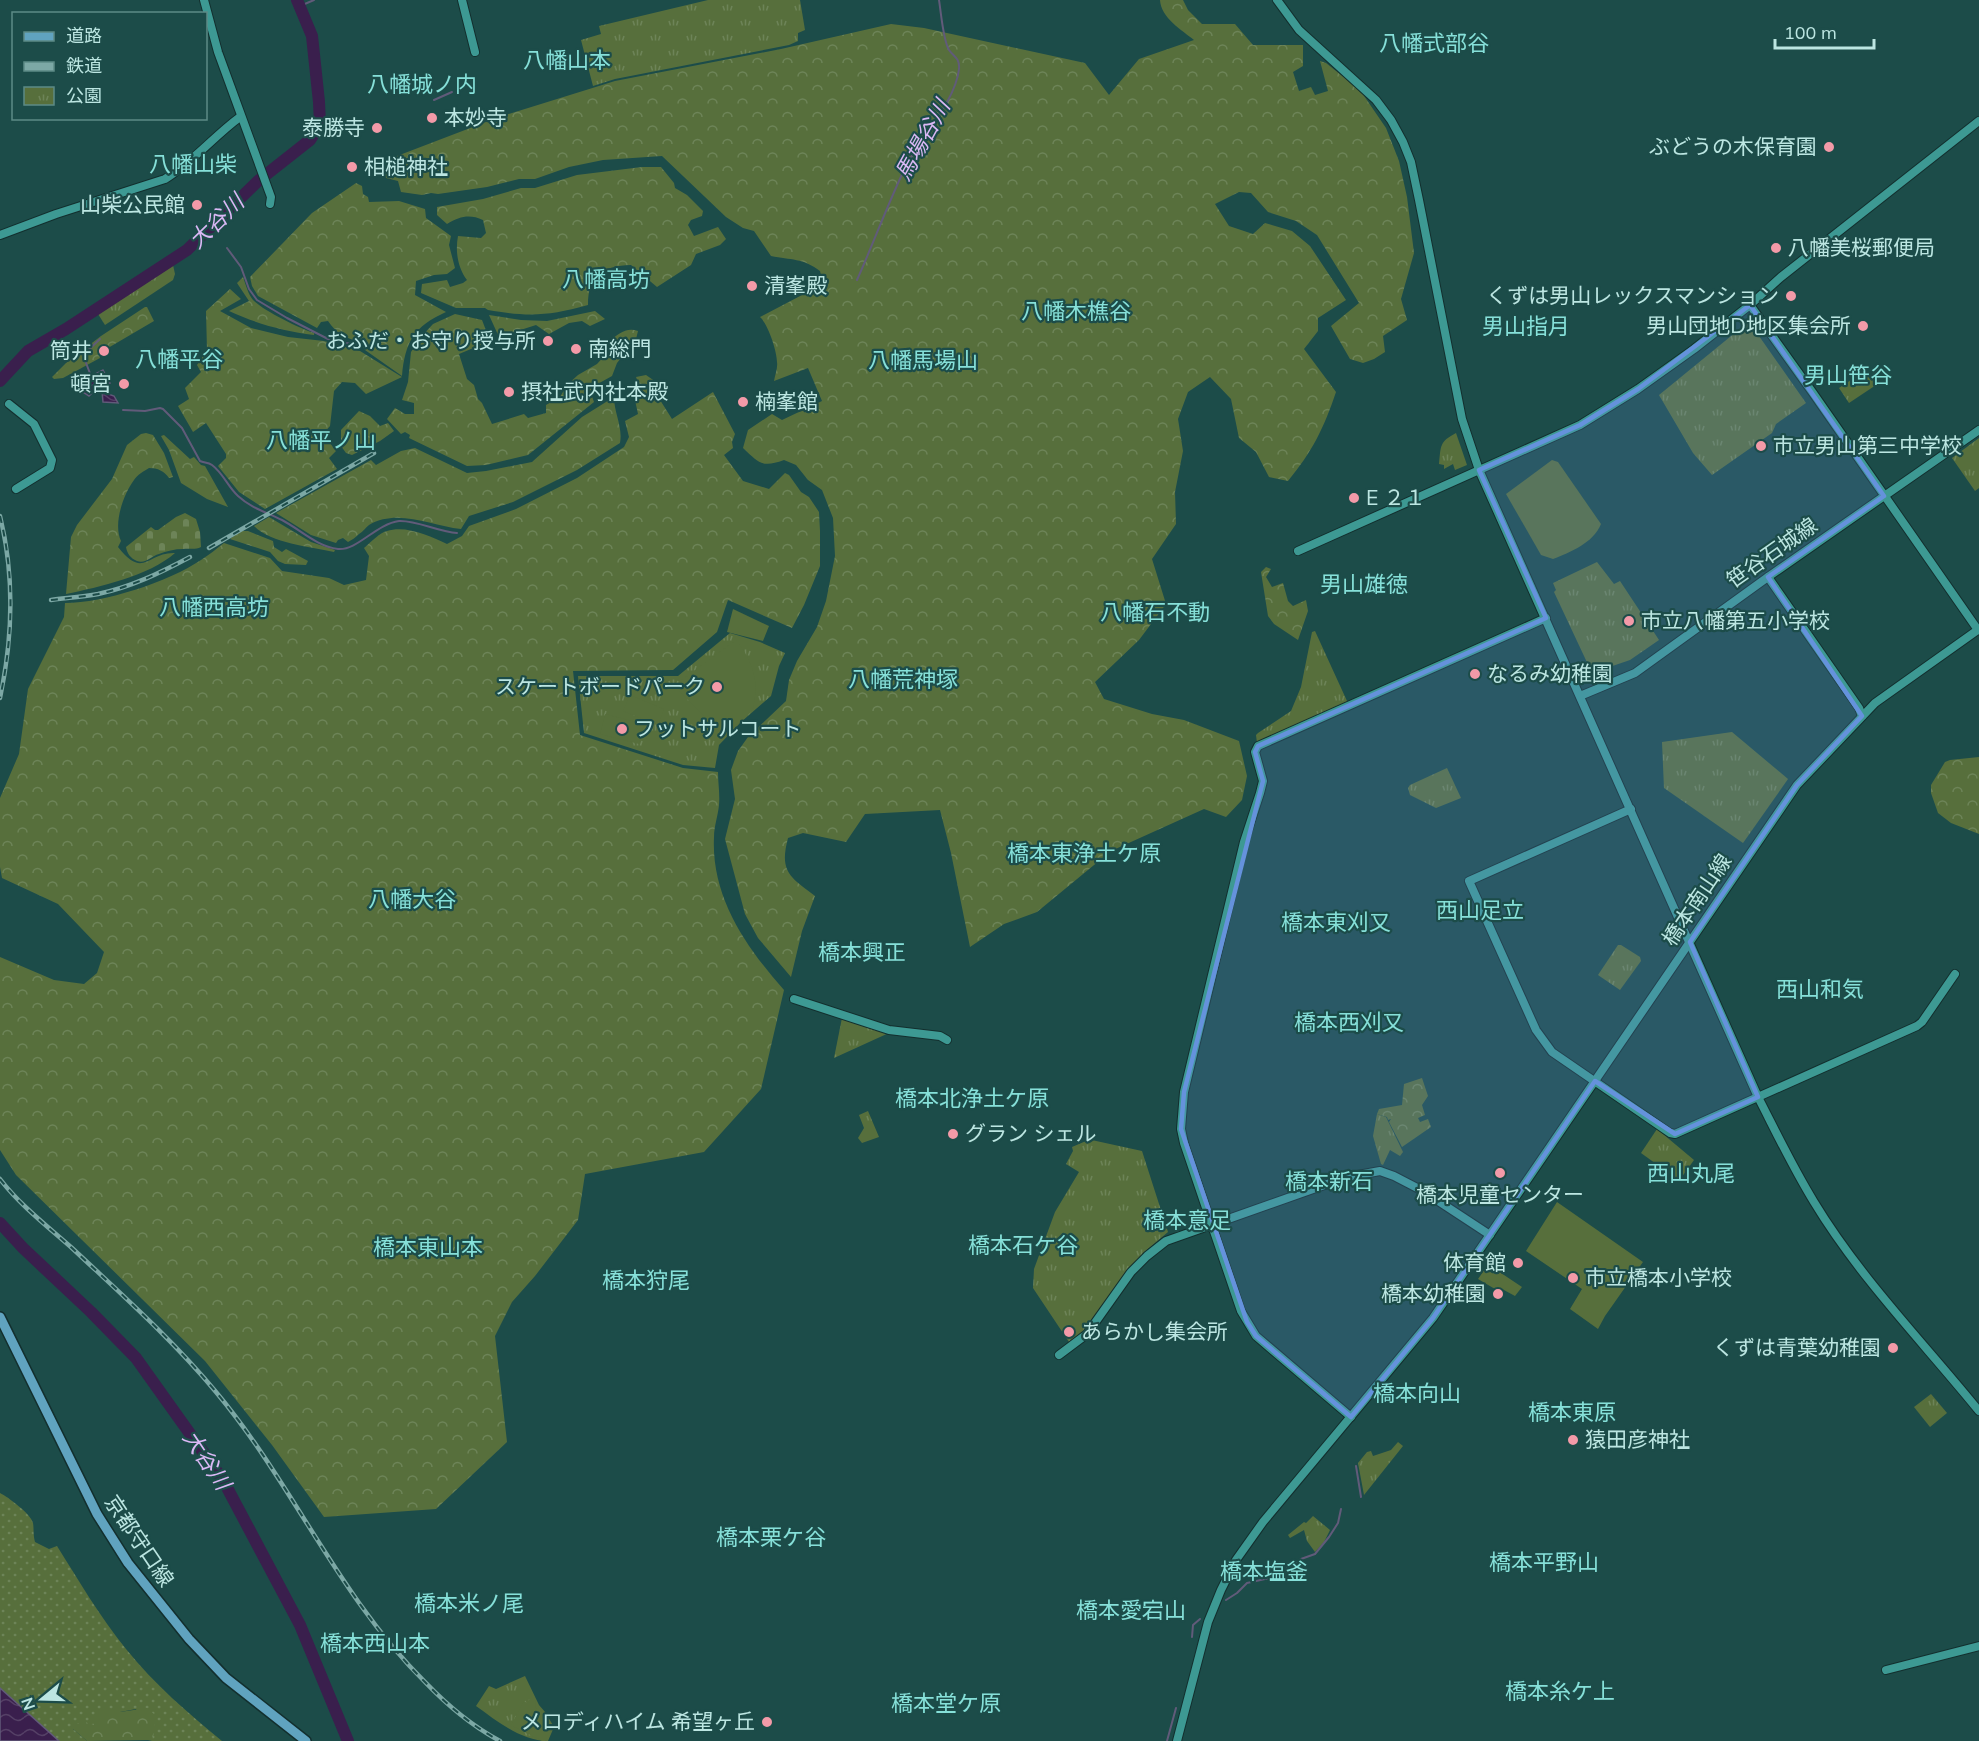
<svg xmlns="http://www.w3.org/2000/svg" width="1979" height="1741" viewBox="0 0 1979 1741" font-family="Mulish,'Noto Sans JP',sans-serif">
<defs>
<pattern id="grass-dots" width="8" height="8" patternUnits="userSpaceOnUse" patternTransform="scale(1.5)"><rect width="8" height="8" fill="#576f3c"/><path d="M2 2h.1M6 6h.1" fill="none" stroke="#6d8458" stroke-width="1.8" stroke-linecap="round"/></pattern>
<pattern id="forest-crowns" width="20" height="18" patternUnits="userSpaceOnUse" patternTransform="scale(1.5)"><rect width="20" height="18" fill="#576f3c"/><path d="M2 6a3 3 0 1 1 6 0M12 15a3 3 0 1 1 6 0" fill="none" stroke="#6d8458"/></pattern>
<pattern id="cemetery-stones" width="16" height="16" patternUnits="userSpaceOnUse" patternTransform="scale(1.5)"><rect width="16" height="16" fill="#576f3c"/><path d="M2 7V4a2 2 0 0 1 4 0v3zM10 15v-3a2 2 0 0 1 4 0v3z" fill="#6d8458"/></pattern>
<pattern id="park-tufts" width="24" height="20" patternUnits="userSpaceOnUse" patternTransform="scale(1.5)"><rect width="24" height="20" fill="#576f3c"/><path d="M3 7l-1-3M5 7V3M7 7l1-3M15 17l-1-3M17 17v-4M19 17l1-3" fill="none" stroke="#6d8458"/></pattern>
<pattern id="water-waves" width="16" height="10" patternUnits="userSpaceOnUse" patternTransform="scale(1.5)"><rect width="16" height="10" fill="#3a1f4d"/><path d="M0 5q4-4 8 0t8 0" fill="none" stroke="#554066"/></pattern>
</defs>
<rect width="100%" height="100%" fill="#1c4c49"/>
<path fill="url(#grass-dots)" d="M0 1493C8 1497 31 1514 33 1523 34 1529 33 1534 35 1542L49 1549 57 1546C79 1581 100 1617 126 1649 154 1684 188 1713 222 1741H148L152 1740 136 1709 120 1712 94 1725 73 1729 87 1741H59L0 1688Z"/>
<g fill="url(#forest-crowns)">
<path d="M1160 0H1183L1188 10 1202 24H1235L1253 45H1303V66L1293 72 1299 91 1311 87 1315 95 1328 91 1320 61 1326 63 1360 90 1386 128 1399 161 1407 197 1414 253 1401 299 1407 320 1383 336 1385 352 1374 359 1363 363 1350 359 1331 326 1359 303 1317 235 1296 221 1268 212 1251 193 1239 192 1215 204 1229 226 1253 234 1265 223 1292 231 1310 246 1346 300 1318 318V331L1304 349 1336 392C1324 428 1312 452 1288 481L1269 477 1256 452 1239 438 1231 399 1210 377 1188 392 1178 419 1183 451 1175 492 1176 524 1152 559 1166 604 1139 640 1095 682 1104 699 1152 714 1184 720 1239 741 1247 776 1242 800 1226 817 1204 809 1111 851 1037 912 1004 924 970 947 951 853 940 810 865 814 846 842 803 833 788 838C779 872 790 877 815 896L802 931 791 977 758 938 745 914 725 839 735 799 731 770 738 751 748 737 786 701 789 680 797 661 817 627 826 601 835 556 833 518 822 490 808 480 796 465 784 460C762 468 759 463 743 448L748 430 772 414 782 420 822 401 808 368 774 381C775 375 778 368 777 362 777 351 768 324 760 317L823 284 820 271C803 258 791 260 771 256L754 231 743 228 726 217 662 156 603 160 569 167 535 179H519L487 187 438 194 431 193 422 195 401 192 398 181 386 178 381 167 397 156 499 117 615 81 781 49 891 24 924 28 1085 63 1109 95 1139 59 1194 40C1182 30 1161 18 1160 0Z"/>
<path d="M642 167H661L674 183 675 188 687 195 703 211 702 216 691 220 688 225 694 236 718 227 726 239 720 245 696 254 691 265 657 287 631 265C602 266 588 275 588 305 548 316 529 317 488 310L485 308H456L421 293 422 284 447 280 450 287 463 283 467 280C458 268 455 252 458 236L481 238 486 233 483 220C470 214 460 216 447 224L437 215V207L483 199 521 188H535L577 175Z"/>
<path d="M356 183 362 186 363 194 368 197 369 202 399 201 425 209 426 218 451 236 449 245 455 268 447 274 434 275 416 281 415 295 446 312C414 326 405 342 402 376L365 350 360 342C345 338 337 334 328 321L321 322 317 328 258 296 252 286 250 277 312 213Z"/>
<path d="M243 277C246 285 248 294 253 300 264 311 299 328 314 333V335C284 331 257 324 229 311L249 301 237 283Z"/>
<path d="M230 289 241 299 220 311 251 328 288 337 324 341 360 351 402 377 366 394 355 383 342 382 334 391 330 426 323 434 336 451 329 458 337 469 265 509 239 492 218 466 226 458V454L206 423 193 432 178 406 189 399 185 388 201 372 197 365 207 350 206 311Z"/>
<path d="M145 307H147L154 321 108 348 105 345 98 349 100 358 63 378 54 379 52 377 66 363 101 336Z"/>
<path d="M595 311 605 319 590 326 582 321 569 323 549 334 536 325 499 337 489 315 521 320 547 321Z"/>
<path d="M455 314 482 320 490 341 459 354 467 379 474 385 478 399 482 403 492 424 524 414 528 418 546 413V405L560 397 567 385 578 375 597 364 607 353 609 342C618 334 626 327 638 331L636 339 617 363 612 376 594 386 590 391 594 402 528 455 486 465 467 466 409 438 410 435 405 432 401 434 387 419 395 408 405 414H414V403L402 400 408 382 411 352 421 337 433 324Z"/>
<path d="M646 375 656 382 658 388 655 392 672 419 713 392 735 434 732 442 733 448 724 455 743 481 769 489 785 473 789 475 801 492 809 497 819 512 820 531V566L804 605 792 628 728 600 717 632 673 670 573 671 580 735 683 768 718 772C718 783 720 794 719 805 718 816 714 826 714 837 711 897 746 947 784 990L761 1089 704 1152 585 1174 578 1220 535 1276 512 1302 495 1336 507 1442 436 1509 324 1517 272 1445 205 1361 16 1175 0 1150V957L54 980 84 984 97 973 104 952 58 904 2 878 0 867V798L19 754 28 689 64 617 65 603C104 603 168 582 201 560 209 555 216 549 224 543L270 558 282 571 329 578 344 585 366 580 369 556 364 548C370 543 379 533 387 531 406 525 430 536 447 544L462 536 469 526 516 509 577 478 624 447 629 437 625 421 638 414 635 400 640 387 636 377Z"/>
<path d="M614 397C614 413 623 427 620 443L577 470 513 502 469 516 461 529C431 526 398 508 369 525 366 527 363 532 359 534 356 537 352 540 348 542L343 538 338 540 336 543 311 535 276 513 371 460 376 465 401 451 415 448 467 473 486 471 532 462 582 417Z"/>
<path d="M359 411 370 416 380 426 388 423 394 431 380 441 352 455 346 453 341 446V430Z"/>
<path d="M146 433 153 435 164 453 173 477 169 478C164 471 158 468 149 468 144 471 137 475 134 480 123 495 113 524 121 541L118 547C144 580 147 552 175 553 149 576 99 587 66 594L71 537 77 525 112 479 127 445 141 434Z"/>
<path d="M164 435 190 459 194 457 201 465 205 466 228 507 207 499 181 483 169 450 161 436Z"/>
<path d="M269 517 311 542 335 550 334 552C309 546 272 544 254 526Z"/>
<path d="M240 531H248L273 541 274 547 282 552 286 549 308 561 306 565 285 564 278 561 270 552 230 539Z"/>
<path d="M1266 567 1271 569 1266 577 1272 587 1283 583 1288 601 1293 606 1306 600 1308 611 1298 640 1274 624 1268 616 1261 572Z"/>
<path d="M1979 757V834L1951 823 1938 813 1931 793V785L1945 762 1950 760Z"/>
<path d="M1422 1078 1428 1096 1422 1105 1425 1115 1418 1118 1420 1122 1428 1119 1431 1127 1402 1147 1389 1122 1391 1119 1388 1120 1387 1117 1377 1114 1379 1109 1402 1105 1404 1084Z"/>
<path d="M109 1708 120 1712 147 1708 154 1714 155 1729 152 1740 87 1741 73 1729 74 1724 85 1722 94 1725 96 1716Z"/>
</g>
<path fill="url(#cemetery-stones)" d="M185 513 196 519 200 532 201 547C195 550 190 548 183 549 175 549 166 551 159 554 151 556 146 564 137 561 130 558 127 553 126 547L151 527 155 530H158L176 517Z"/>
<g fill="url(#park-tufts)">
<path d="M708 0H800L805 30 798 33V41L789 45 615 79 593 86 581 40 601 34 599 26Z"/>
<path d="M173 265 175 274 173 280 105 325 98 314Z"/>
<path d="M1747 323 1752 326 1806 403 1776 424 1772 433 1712 475 1693 453 1659 395Z"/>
<path d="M1866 370 1876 385 1849 403 1839 388Z"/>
<path d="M1456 433 1467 465 1455 470 1453 464 1444 469V465L1439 464C1441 446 1439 442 1456 433Z"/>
<path d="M1979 438V488L1975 491 1952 458Z"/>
<path d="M1597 562 1614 584 1620 581 1659 640 1630 660 1592 673 1554 592 1556 590 1553 583Z"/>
<path d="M1315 631 1347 701 1346 704 1257 743 1256 735 1258 733 1291 711 1301 687 1312 632Z"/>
<path d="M730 633 760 642 785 653 779 666 771 696 741 722 719 745 715 768 683 765 584 733 578 676H678Z"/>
<path d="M1732 732 1788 779 1743 843 1664 788 1662 742Z"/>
<path d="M1447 768 1461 798 1436 808 1410 795 1408 788 1410 785Z"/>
<path d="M1618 945H1621L1640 957 1641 961 1620 990 1598 975Z"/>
<path d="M842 1018 891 1032 834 1058Z"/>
<path d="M868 1111 879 1137 862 1143 858 1138 864 1128 859 1115Z"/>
<path d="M1377 1114 1386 1117 1403 1152 1400 1156 1390 1150 1383 1165 1381 1164 1373 1136Z"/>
<path d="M1657 1129 1694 1160 1681 1178 1677 1179 1641 1153Z"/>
<path d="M1087 1139 1142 1151 1168 1232 1143 1253 1085 1331 1069 1342 1033 1288 1034 1269 1055 1212 1079 1172 1066 1164 1073 1151 1072 1147 1086 1141Z"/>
<path d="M1931 1394 1947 1413 1930 1427 1914 1407Z"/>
<path d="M1398 1442 1403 1446 1364 1495 1358 1463 1367 1452 1371 1451 1373 1456 1391 1450Z"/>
<path d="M1313 1516 1330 1530 1324 1542 1315 1552 1307 1541 1304 1530 1290 1538 1288 1535 1304 1522 1306 1523Z"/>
<path d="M525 1676 539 1705 545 1712 554 1727 548 1741C521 1741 497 1721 476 1706L489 1686 496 1689Z"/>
</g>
<g fill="#576f3c">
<path d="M1552 460 1558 462 1601 524C1593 543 1571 552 1553 559L1541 555 1506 494Z"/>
<path d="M733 609 769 626 763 641 727 632Z"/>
<path d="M736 640C749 656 758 675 755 697 754 700 754 707 752 710 747 718 731 729 724 736L679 691V682Z"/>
<path d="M630 695 664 709 658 725 623 711Z"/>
<path d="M605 714 644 724 639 744 600 734Z"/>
<path d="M1557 1202 1643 1262 1605 1316 1598 1329 1570 1309 1582 1289 1526 1251Z"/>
<path d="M1485 1269 1492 1273 1495 1269 1522 1287 1515 1296 1502 1289 1500 1292 1478 1279Z"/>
<path d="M531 1697 535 1700 536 1708 552 1727 545 1741H542L511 1725 524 1701 527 1703Z"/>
</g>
<g fill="url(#water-waves)" stroke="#615b7a" stroke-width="1.5">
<path d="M103 370 110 383 105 388 108 394 114 396 118 403 103 402 102 391 95 390 89 396 75 387 76 384Z"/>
<path d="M0 1688 59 1741H0Z"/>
</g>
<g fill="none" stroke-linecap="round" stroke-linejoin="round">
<g stroke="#615b7a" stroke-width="2">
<path d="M300 6 314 0"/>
<path d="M434 100 452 92"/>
<path d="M227 248 241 267 249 289 257 300 287 318 328 339 360 346"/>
<path d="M857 280C874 242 888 203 906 166 921 138 956 100 959 69 960 58 954 57 949 50 943 40 941 12 939 0"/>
<path d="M91 376 83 355 100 339"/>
<path d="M123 410 145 411 160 408 163 409 182 428 200 461C204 463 208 462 212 465 223 473 228 487 238 496 251 508 266 512 282 520 301 530 316 546 338 549 357 551 376 524 399 521 416 520 439 532 457 533"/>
<path d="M1356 1466 1361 1497"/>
<path d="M1226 1600 1237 1593 1247 1583 1274 1577 1301 1559 1315 1554 1329 1537 1338 1523 1341 1509"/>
<path d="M1192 1637 1193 1625 1200 1619"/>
<path d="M1167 1741 1176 1708"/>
</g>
<g stroke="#3a1f4d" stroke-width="12">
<path d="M0 381 28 351 66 329 187 250 258 181 310 140 320 124 319 102 312 36 297 0"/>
<path d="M0 1223 23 1248 91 1312 136 1358 223 1480 300 1625 348 1741"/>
</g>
<g stroke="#132f2e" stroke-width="10">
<g id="minor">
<path d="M204 0 218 52 271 197 270 204"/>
<path d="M462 0 475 52"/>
<path d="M1277 0 1299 30 1376 100 1391 120 1403 142 1411 162 1419 200 1462 419 1479 470 1758 1097C1776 1132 1793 1168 1814 1202 1860 1278 1923 1342 1979 1411"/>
<path d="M0 235 56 214 165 179C193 162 214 136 240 117"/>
<path d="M1750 305 1813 393 1978 630"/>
<path d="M9 404 34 424 52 460 50 468 16 489"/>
<path d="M1298 551 1580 425 1638 389 1694 349 1750 305 1781 277 1979 121"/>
<path d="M1768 577 1859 708 1862 716"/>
<path d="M1580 696 1635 673 1768 577 1979 430"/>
<path d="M1631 809 1469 881 1536 1030 1552 1052 1670 1133 1675 1134 1917 1026 1922 1022 1955 974"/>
<path d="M794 999 889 1030 940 1036 947 1040"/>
<path d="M1059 1355 1087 1334 1131 1272 1147 1256 1166 1241 1347 1177 1380 1171 1394 1176 1423 1191 1490 1235"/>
<path d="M1351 1417 1256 1336 1241 1311 1184 1143 1181 1129 1184 1092 1244 842 1260 793 1263 781 1255 752 1258 746 1546 618"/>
<path d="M1886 1670 1979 1646"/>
<path d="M1177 1741 1208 1622 1221 1590 1236 1560 1263 1522 1433 1318 1797 785 1875 703 1979 629"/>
</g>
</g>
<g stroke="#132f2e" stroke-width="12">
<path id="major" d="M0 1317 97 1514 128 1563 189 1639 226 1678 306 1741"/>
</g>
<use href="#minor" stroke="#3d9993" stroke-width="8"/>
<use href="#major" stroke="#60a3bf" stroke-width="9"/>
<g stroke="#7ca8a5" stroke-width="4.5">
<g id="rail">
<path d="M0 516C15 577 13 637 0 698"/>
<path d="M209 548 374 453"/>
<path d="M51 600C66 598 82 597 98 594 131 587 160 573 190 557"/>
<path d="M0 1179C20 1205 47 1226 72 1248 121 1294 173 1340 216 1392 293 1484 339 1597 425 1682 447 1705 472 1726 500 1741"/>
</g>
</g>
<use href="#rail" stroke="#1c4c49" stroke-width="2" stroke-dasharray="7" stroke-linecap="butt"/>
</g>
<path fill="#6592dc" fill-opacity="0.2" stroke="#6592dc" stroke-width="4.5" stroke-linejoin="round" d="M1750 305 1884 496 1768 577 1862 716 1797 785 1690 942 1758 1097 1675 1134 1595 1081 1433 1318 1351 1417 1256 1336 1247 1322 1181 1129 1184 1092 1263 781 1255 752 1258 746 1546 618 1479 470 1580 425 1638 389Z"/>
<g fill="#f39aa8" stroke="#1c4c49" stroke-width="2">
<circle cx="432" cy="118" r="6"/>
<circle cx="377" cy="128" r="6"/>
<circle cx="1829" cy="147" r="6"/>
<circle cx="352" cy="167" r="6"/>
<circle cx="197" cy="205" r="6"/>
<circle cx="1776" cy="248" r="6"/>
<circle cx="752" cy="286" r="6"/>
<circle cx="1791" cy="296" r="6"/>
<circle cx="1863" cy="326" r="6"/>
<circle cx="548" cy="341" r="6"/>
<circle cx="576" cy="349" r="6"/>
<circle cx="104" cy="351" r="6"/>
<circle cx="124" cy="384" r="6"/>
<circle cx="509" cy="392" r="6"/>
<circle cx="743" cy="402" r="6"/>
<circle cx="1761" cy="446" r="6"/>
<circle cx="1354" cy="498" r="6"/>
<circle cx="1629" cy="621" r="6"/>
<circle cx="1475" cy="674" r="6"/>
<circle cx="717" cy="687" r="6"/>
<circle cx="622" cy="729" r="6"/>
<circle cx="953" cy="1134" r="6"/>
<circle cx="1500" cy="1173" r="6"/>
<circle cx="1518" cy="1263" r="6"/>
<circle cx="1573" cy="1278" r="6"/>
<circle cx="1498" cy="1294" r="6"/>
<circle cx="1069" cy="1332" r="6"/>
<circle cx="1893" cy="1348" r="6"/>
<circle cx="1573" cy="1440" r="6"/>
<circle cx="767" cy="1722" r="6"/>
</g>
<g text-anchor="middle" stroke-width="4.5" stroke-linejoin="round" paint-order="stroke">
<g font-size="21" fill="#bce6e2" stroke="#1c4c49" text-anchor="start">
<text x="444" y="125">本妙寺</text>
<text x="365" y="135" text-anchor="end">泰勝寺</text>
<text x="1817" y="154" text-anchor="end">ぶどうの木保育園</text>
<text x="364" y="174">相槌神社</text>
<text x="185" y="212" text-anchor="end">山柴公民館</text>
<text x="1788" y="255">八幡美桜郵便局</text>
<text x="764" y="293">清峯殿</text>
<text x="1779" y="303" text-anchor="end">くずは男山レックスマンション</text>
<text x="1851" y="333" text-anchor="end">男山団地D地区集会所</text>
<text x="536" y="348" text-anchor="end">おふだ・お守り授与所</text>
<text x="588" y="356">南総門</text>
<text x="92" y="358" text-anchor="end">筒井</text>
<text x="112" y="391" text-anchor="end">頓宮</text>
<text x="521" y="399">摂社武内社本殿</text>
<text x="755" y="409">楠峯館</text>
<text x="1773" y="453">市立男山第三中学校</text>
<text x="1366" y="505">E ２１</text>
<text x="1641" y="628">市立八幡第五小学校</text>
<text x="1487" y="681">なるみ幼稚園</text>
<text x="705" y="694" text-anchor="end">スケートボードパーク</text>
<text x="634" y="736">フットサルコート</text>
<text x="965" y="1141">グラン シェル</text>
<text x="1500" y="1202" text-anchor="middle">橋本児童センター</text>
<text x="1506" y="1270" text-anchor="end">体育館</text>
<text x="1585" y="1285">市立橋本小学校</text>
<text x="1486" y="1301" text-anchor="end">橋本幼稚園</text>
<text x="1081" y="1339">あらかし集会所</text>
<text x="1881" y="1355" text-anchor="end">くずは青葉幼稚園</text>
<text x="1585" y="1447">猿田彦神社</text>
<text x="755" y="1729" text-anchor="end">メロディハイム 希望ヶ丘</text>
</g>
<g font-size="21" fill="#bce6e2" stroke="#1c4c49">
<text transform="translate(1772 553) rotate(-35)" y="7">笹谷石城線</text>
<text transform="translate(1697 900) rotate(-56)" y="7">橋本南山線</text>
<text transform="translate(139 1541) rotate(56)" y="7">京都守口線</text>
</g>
<g font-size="22" fill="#86e0d9" stroke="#1c4c49">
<text x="1434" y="51">八幡式部谷</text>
<text x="567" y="68">八幡山本</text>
<text x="422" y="92">八幡城ノ内</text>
<text x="193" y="172">八幡山柴</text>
<text x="606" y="287">八幡高坊</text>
<text x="1076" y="319">八幡木樵谷</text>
<text x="1526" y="334">男山指月</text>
<text x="179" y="367">八幡平谷</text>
<text x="923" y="368">八幡馬場山</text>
<text x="1848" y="383">男山笹谷</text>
<text x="321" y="448">八幡平ノ山</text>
<text x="1364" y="592">男山雄徳</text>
<text x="214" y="615">八幡西高坊</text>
<text x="1155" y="620">八幡石不動</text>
<text x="903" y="687">八幡荒神塚</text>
<text x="1084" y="861">橋本東浄土ケ原</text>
<text x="412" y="907">八幡大谷</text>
<text x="1480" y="918">西山足立</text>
<text x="1336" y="930">橋本東刈又</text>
<text x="862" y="960">橋本興正</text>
<text x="1820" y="997">西山和気</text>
<text x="1349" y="1030">橋本西刈又</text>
<text x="972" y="1106">橋本北浄土ケ原</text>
<text x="1691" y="1181">西山丸尾</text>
<text x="1329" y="1189">橋本新石</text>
<text x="1187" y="1228">橋本意足</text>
<text x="1023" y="1253">橋本石ケ谷</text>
<text x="428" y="1255">橋本東山本</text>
<text x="646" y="1288">橋本狩尾</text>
<text x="1417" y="1401">橋本向山</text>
<text x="1572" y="1420">橋本東原</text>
<text x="771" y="1545">橋本栗ケ谷</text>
<text x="1544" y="1570">橋本平野山</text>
<text x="1264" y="1579">橋本塩釜</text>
<text x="469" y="1611">橋本米ノ尾</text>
<text x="1131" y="1618">橋本愛宕山</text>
<text x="375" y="1651">橋本西山本</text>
<text x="1560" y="1699">橋本糸ケ上</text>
<text x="946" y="1711">橋本堂ケ原</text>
</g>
<g font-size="22" font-style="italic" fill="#dab8f5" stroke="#1c4c49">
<text transform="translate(922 140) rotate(-61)" y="8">馬場谷川</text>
<text transform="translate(216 221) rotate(-44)" y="8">大谷川</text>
<text transform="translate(207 1460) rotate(56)" y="8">大谷川</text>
</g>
</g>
<rect x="12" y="12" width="195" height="108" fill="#1c4c49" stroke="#5c8a86" stroke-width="1.5"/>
<rect x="24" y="32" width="30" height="9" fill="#60a3bf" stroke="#5c8a86" stroke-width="1.5"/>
<text x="66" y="42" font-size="18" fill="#bce6e2">道路</text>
<rect x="24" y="62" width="30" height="9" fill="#7ca8a5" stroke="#5c8a86" stroke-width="1.5"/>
<text x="66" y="72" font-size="18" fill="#bce6e2">鉄道</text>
<rect x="24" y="87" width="30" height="18" fill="url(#park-tufts)" stroke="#5c8a86" stroke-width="1.5"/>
<text x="66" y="102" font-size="18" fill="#bce6e2">公園</text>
<g transform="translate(42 1699) rotate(251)" stroke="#1c4c49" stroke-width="4.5" paint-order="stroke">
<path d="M0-4.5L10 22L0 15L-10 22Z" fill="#bce6e2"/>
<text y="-9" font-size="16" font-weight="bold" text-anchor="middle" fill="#bce6e2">N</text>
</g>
<path d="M1775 39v9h99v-9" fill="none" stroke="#bce6e2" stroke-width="3"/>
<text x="1784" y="39" font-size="18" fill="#bce6e2" stroke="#1c4c49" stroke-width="4.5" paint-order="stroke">100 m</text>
</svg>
